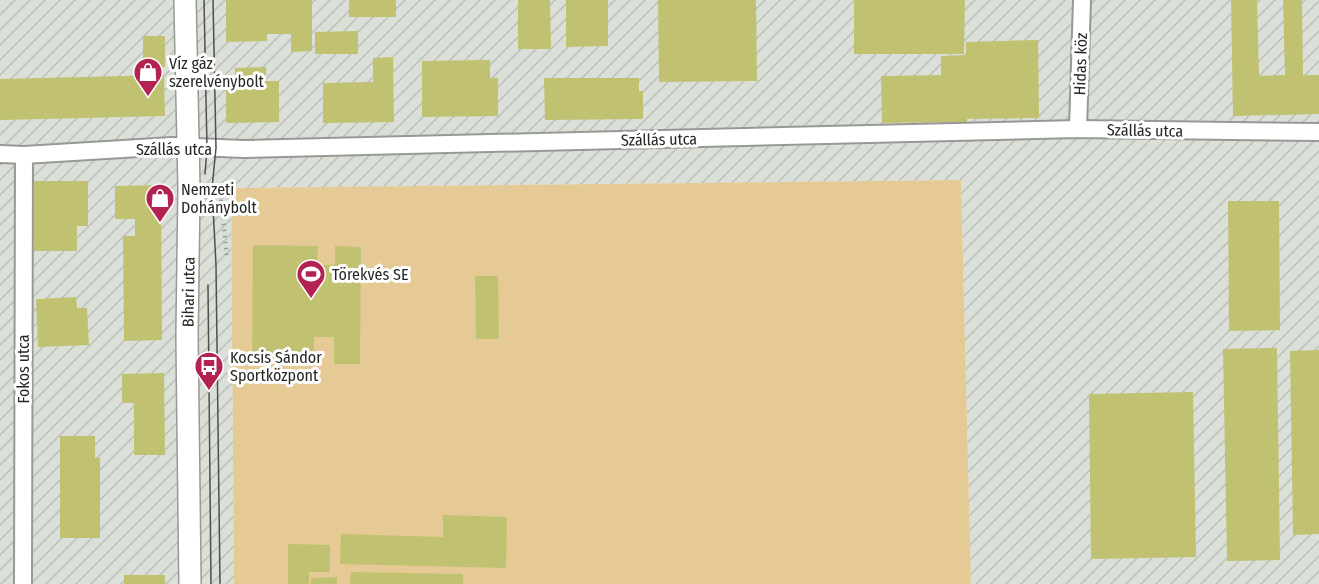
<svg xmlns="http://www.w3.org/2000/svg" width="1319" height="584" viewBox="0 0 1319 584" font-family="'Fira Sans Condensed',sans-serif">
<defs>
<pattern id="industrial-furrows" width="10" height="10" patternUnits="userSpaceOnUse" patternTransform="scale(1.5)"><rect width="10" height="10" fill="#dae0d7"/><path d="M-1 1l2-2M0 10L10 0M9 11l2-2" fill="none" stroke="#bbc0b8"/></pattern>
</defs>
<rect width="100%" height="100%" fill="#e9ebe9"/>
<path fill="url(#industrial-furrows)" d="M0 0H1319V584H971L961 180 231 188 234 584H0Z"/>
<path fill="#e5ca96" d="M961 180 971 584H234L231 188Z"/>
<g fill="#c1c271">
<path d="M226 0H312V51L291 52V34H267V41L226 42Z"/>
<rect x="349" y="0" width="47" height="17"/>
<path d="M518 0H550L551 49H518Z"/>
<path d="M566 0H608V46L566 47Z"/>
<path d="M658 0H756L757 81 659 82Z"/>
<path d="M854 0H965L964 54H854Z"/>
<path d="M1231 0H1257L1259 76 1285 75 1283 0H1302L1303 75H1319V114L1233 116Z"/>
<path d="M358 31V54H315V32Z"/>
<rect x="143" y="36" width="22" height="31"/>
<path d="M1038 40 1039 118 967 119V122L882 123 881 76 941 75V56L966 55V42Z"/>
<path d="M393 57 394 122 323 123V83L373 82V58Z"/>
<path d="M490 60V78H498V116L422 117V61Z"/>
<path d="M266 67V81H279V122L226 123V81H235V68Z"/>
<path d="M164 75 165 116 0 120V79Z"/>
<path d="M544 78H639V91H643V119L545 120Z"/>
<path d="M34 181H88V226H77V251H34Z"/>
<path d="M161 185 162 340 124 341 123 236H135V219H115V186Z"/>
<path d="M1228 201H1279L1280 330 1229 331Z"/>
<path d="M253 245 318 246 317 265H335V246L361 247 360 364H334V337H314V363L252 362Z"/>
<path d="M475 276H498L499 339H476Z"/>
<path d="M76 297 77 308H87L89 345 38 347 36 299Z"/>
<path d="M1277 348 1280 560 1227 561 1223 349Z"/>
<path d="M1319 350V534L1293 535 1290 351Z"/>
<path d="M164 373 165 455H134V403H122V374Z"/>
<path d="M1193 392 1196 557 1091 559 1089 394Z"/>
<path d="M60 436H95V458H100V538H60Z"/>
<path d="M443 515 507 517 506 568 340 564 341 534 443 537Z"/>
<path d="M288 544 330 545V572H309V584H288Z"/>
<path d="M351 572 463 574V584H350Z"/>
<rect x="124" y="575" width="41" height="9"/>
<path d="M337 577V584H311V578Z"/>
</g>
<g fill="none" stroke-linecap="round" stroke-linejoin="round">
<g stroke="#979996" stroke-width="20">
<g id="minor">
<path d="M1078 129 1082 0"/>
<path d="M0 154 24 155 172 146 244 149 1078 129 1319 132"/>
<path d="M23 584 24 155"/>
</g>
</g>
<g stroke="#979996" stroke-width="24">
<path id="tertiary" d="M185 0 189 189 187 336 190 584"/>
</g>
<path stroke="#9b9c9b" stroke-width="4" stroke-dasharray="1.5 4.5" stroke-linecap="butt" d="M220 188 227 258"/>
<use href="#minor" stroke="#fff" stroke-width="16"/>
<use href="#tertiary" stroke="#fff" stroke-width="21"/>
<g stroke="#4e4f4e" stroke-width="1.5">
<path d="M204 0 207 148 205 174"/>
<path d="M213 0 216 148 212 188 216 265 220 584"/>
<path d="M208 285 211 584"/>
</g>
</g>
<defs>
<g id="shop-pin" transform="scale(1.5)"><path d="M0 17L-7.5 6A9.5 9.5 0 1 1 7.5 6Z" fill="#b32352" stroke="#fff"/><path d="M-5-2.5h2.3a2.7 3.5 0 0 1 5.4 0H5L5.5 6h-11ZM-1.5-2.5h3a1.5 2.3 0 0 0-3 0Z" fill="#fff"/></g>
<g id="stadium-pin" transform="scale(1.5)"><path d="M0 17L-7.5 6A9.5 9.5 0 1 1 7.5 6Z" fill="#b32352" stroke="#fff"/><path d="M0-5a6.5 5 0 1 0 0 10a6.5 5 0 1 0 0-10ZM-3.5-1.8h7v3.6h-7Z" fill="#fff"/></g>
<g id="bus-pin" transform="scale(1.5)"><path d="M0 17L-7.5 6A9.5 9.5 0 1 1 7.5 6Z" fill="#b32352" stroke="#fff"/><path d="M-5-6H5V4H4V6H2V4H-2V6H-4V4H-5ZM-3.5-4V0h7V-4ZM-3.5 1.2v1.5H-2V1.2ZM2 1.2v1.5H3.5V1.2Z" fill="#fff"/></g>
</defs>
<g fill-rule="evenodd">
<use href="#shop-pin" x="148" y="72"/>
<use href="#shop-pin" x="160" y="198"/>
<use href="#stadium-pin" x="311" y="274"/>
<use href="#bus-pin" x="209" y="366"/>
</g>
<g text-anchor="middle" stroke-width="6" stroke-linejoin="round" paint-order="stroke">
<g font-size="16" fill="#262625" stroke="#fff" text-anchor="start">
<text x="169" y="69">Víz gáz<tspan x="169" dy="18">szerelvénybolt</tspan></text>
<text x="181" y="195">Nemzeti<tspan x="181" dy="18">Dohánybolt</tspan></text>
<text x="332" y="280">Törekvés SE</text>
<text x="230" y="363">Kocsis Sándor<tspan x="230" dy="18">Sportközpont</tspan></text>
</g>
<g font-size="16" fill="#262625" stroke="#fff">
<text transform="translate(1080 64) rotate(-88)" y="6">Hidas köz</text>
<text transform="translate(1145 130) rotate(1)" y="6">Szállás utca</text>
<text transform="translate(659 139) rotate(-1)" y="6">Szállás utca</text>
<text x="174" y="155">Szállás utca</text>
<text transform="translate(188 292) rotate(-89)" y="6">Bihari utca</text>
<text transform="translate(23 369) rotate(-90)" y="6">Fokos utca</text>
</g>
</g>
</svg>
